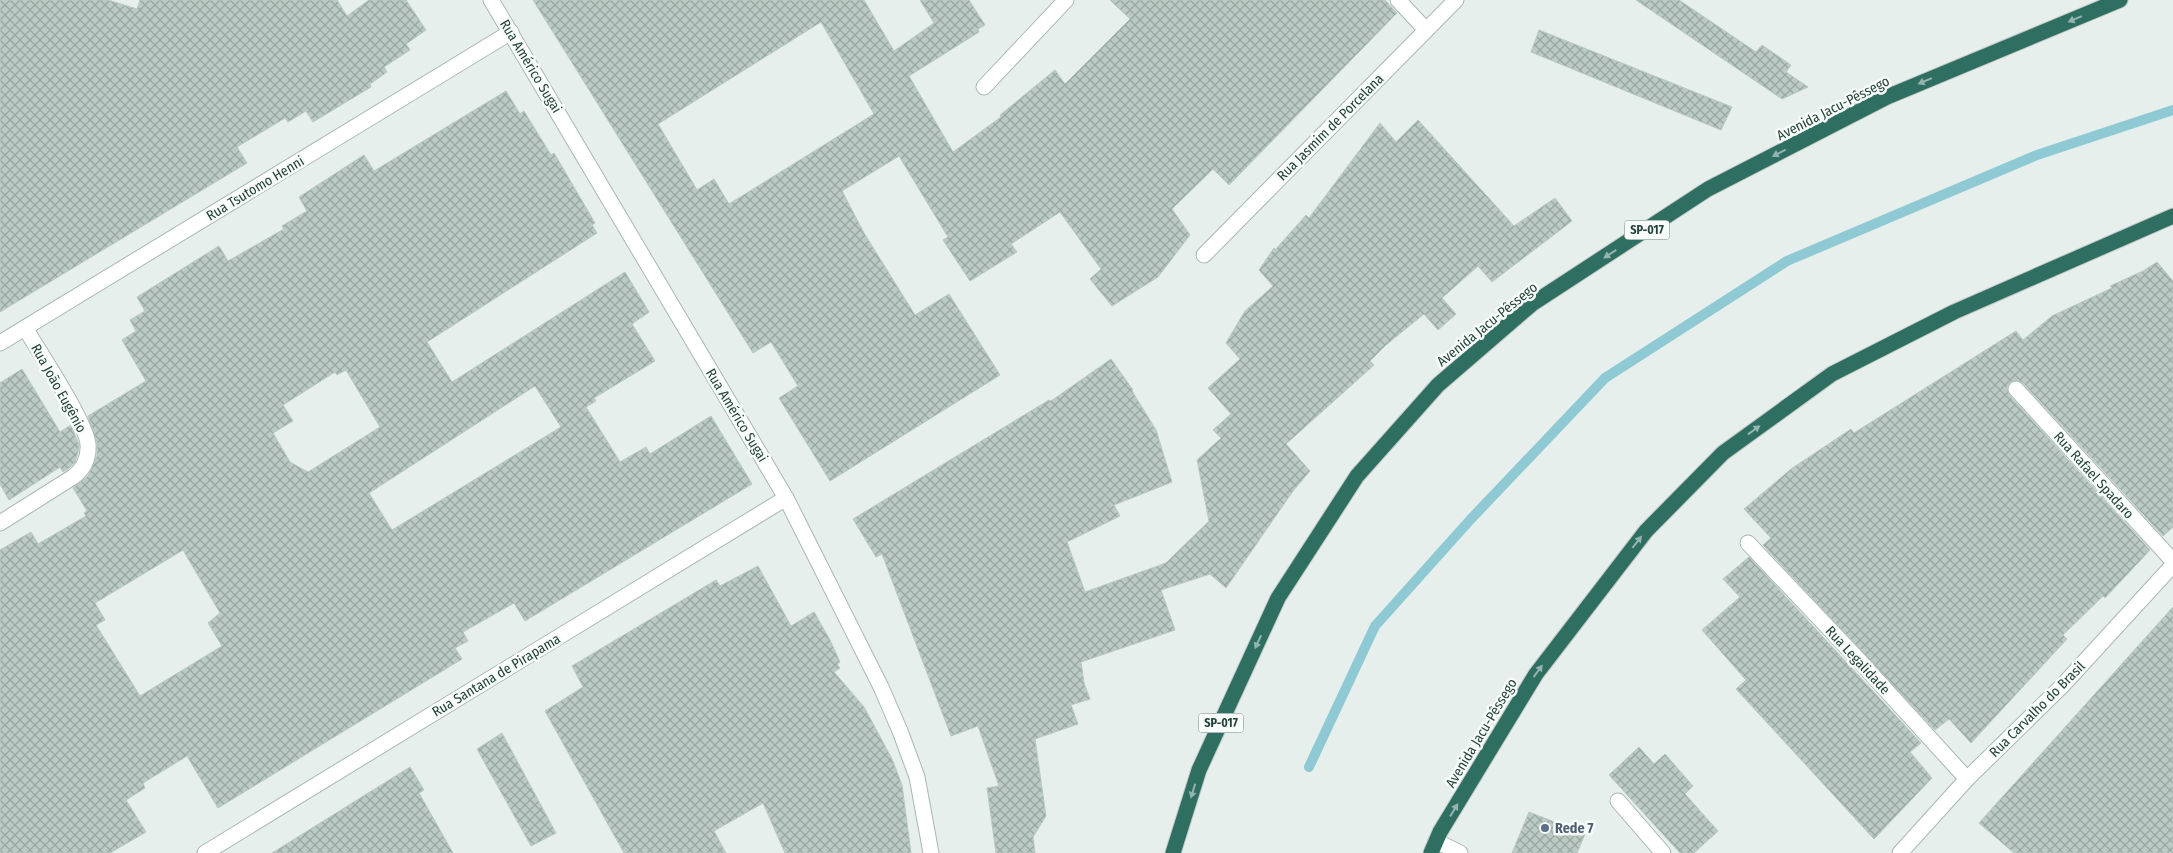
<svg xmlns="http://www.w3.org/2000/svg" width="2173" height="853" viewBox="0 0 2173 853" font-family="'Fira Sans Condensed',sans-serif">
<defs>
<pattern id="building-cross-hatch" width="8" height="8" patternUnits="userSpaceOnUse" patternTransform="scale(1.25)"><rect width="8" height="8" fill="#bbcac4"/><path d="M0 0l8 8M0 8l8-8" fill="none" stroke="#98a6a0"/></pattern>
</defs>
<rect width="100%" height="100%" fill="#e6efeb"/>
<g fill="none" stroke-linecap="round" stroke-linejoin="round">
<path stroke="#8ec9d4" stroke-width="10" d="M1309 767 1375 626 1470 520 1605 378 1787 261 2037 155 2173 110"/>
</g>
<g fill="url(#building-cross-hatch)" stroke="#b8c9c2" fill-rule="evenodd">
<path d="M0 0H108L137 9 140 0H337L347 16 369 0H406L426 30 406 44 410 50 384 67 387 72 370 84 371 87 313 122 306 111 288 122 285 118 237 147 247 163 0 312Z"/>
<path d="M533 0H864L894 51 934 23 920 0H969L985 25 978 29 979 32 909 76 953 152 1001 117 1000 115 1055 70 1065 84 1130 19 1110 0H1385L1397 13 1229 185 1213 169 1172 209 1190 235 1158 277 1112 306 1090 279 1101 269 1060 212 1011 244 1017 252 970 281 943 240 948 237 899 156 842 191 864 233 915 315 949 294 1000 375 830 481 779 398 798 386 771 342 753 353ZM821 22 874 114 729 204 714 179 697 190 658 124Z"/>
<path d="M1636 0H1679L1756 52 1762 45 1791 65 1786 72 1808 87 1782 99Z"/>
<path d="M1539 30 1732 107 1721 130 1531 52Z"/>
<path d="M506 91 520 114 524 111 551 155 554 153 595 223 592 225 597 233 427 342 452 382 625 272 649 312 632 324 655 361 594 398 596 401 586 407 620 462 646 447 650 454 711 416 752 484 525 621 514 603 463 632 468 641 455 648 462 659 218 808 187 756 143 783 145 788 126 800 146 832 110 853H0V550L31 532 38 544 86 516 84 513 87 511 73 488 88 476 97 456V442L88 416 146 381 122 340 136 331 130 320 145 311 137 297 219 246 228 261 284 229 282 226 307 211 299 197 364 155 374 171ZM346 370 380 427 308 472 290 462 273 433 293 421 283 405 335 372 337 375ZM535 386 561 427 392 530 369 493ZM183 550 220 613 208 623 222 646 140 696 96 625 105 620 95 603Z"/>
<path d="M1418 120 1514 226 1555 198 1572 221 1492 282 1478 266 1442 298 1456 314 1438 330 1424 314 1386 345 1370 361 1374 365 1286 444 1310 471 1293 491 1226 588 1210 574 1161 590 1175 630 1081 662 1084 683 1090 699 1071 705 1078 724 1035 739 1046 816 1033 837 1035 853H996L987 788 999 786 978 726 951 736 882 554 876 557 853 519 1049 400 1051 401 1111 359 1133 390 1132 391 1156 430 1172 482 1114 505 1120 516 1067 542 1085 592 1166 563 1209 521 1197 460 1221 438 1213 430 1231 414 1208 388 1240 359 1226 343 1245 311 1273 286 1259 270 1274 248 1275 250 1306 215 1309 218 1380 123 1396 142Z"/>
<path d="M2157 262 2173 281V527L2163 536 2023 383 2018 380 2010 382 2007 387 2009 395 2150 550 2105 598 2103 596 2063 635 2067 639 1971 743 1949 719 1935 730 1763 545 1771 538 1744 509 1791 469 1851 429 1854 433 2016 331 2023 340 2052 316 2112 288 2110 286 2143 271Z"/>
<path d="M22 369 60 432 71 425 79 445 78 452 75 462 68 469 63 472 60 467 9 500 0 484V383Z"/>
<path d="M1749 557 1921 743 1910 752 1932 778 1874 839 1736 689 1746 680 1702 630 1740 597 1723 579Z"/>
<path d="M758 566 791 626 814 612 830 640 840 662 837 664 840 668 834 672 864 707 892 759 902 785 911 853H785L763 803 714 831 726 853H624L545 711 583 687 572 666 716 580 720 586Z"/>
<path d="M2173 607V853H2014L1979 823Z"/>
<path d="M502 733 556 833 531 846 477 749Z"/>
<path d="M1639 747 1654 764 1665 754 1693 786 1685 794 1718 831 1694 853H1680L1609 775Z"/>
<path d="M410 767 424 790 419 793 453 853H272Z"/>
<path d="M1529 812 1585 834 1577 853H1512Z"/>
</g>
<g fill="none" stroke-linecap="round" stroke-linejoin="round">
<g stroke="#a8b8b2" stroke-width="17">
<path id="lane" d="M1436 841 1460 853"/>
</g>
<g stroke="#a8b8b2" stroke-width="17">
<g id="street">
<path d="M491 0 786 498 881 687 900 731 917 777 931 853"/>
<path d="M1398 0 1426 30"/>
<path d="M984 87 1066 0"/>
<path d="M1204 255 1456 0"/>
<path d="M0 343 511 32"/>
<path d="M2016 389 2173 561"/>
<path d="M0 523 73 477C84 469 89 458 88 444 86 422 39 351 25 328"/>
<path d="M1748 543 1855 656 1967 779"/>
<path d="M1618 801 1663 853"/>
<path d="M205 853 786 498"/>
<path d="M1900 853 1967 779 2063 685 2173 565"/>
</g>
</g>
<g stroke="#c2cac8" stroke-width="17">
<g id="highway">
<path d="M1173 853 1199 770 1278 598 1357 476 1438 385 1532 304 1708 189 1887 97 2120 0"/>
<path d="M1431 853 1440 832 1536 674 1646 531 1723 453 1832 374 1954 312 2173 216"/>
</g>
</g>
<use href="#lane" stroke="#fff" stroke-width="15"/>
<use href="#street" stroke="#fff" stroke-width="15"/>
<use href="#highway" stroke="#2f6f62" stroke-width="15"/>
</g>
<defs><path id="oneway-solid" d="M-6-.8H1V-3.2L6.5 0L1 3.2V.8H-6Z" transform="scale(1.25)"/></defs>
<g fill="#93b5ae">
<use href="#oneway-solid" transform="translate(2075 19) rotate(157)"/>
<use href="#oneway-solid" transform="translate(1925 81) rotate(157)"/>
<use href="#oneway-solid" transform="translate(1779 153) rotate(153)"/>
<use href="#oneway-solid" transform="translate(1610 254) rotate(147)"/>
<use href="#oneway-solid" transform="translate(1754 430) rotate(-36)"/>
<use href="#oneway-solid" transform="translate(1637 542) rotate(-52)"/>
<use href="#oneway-solid" transform="translate(1258 642) rotate(115)"/>
<use href="#oneway-solid" transform="translate(1538 671) rotate(-54)"/>
<use href="#oneway-solid" transform="translate(1193 791) rotate(107)"/>
<use href="#oneway-solid" transform="translate(1454 810) rotate(-59)"/>
</g>
<circle fill="#5c6f8a" stroke="#f7fbf9" stroke-width="2" cx="1545" cy="828" r="5"/>
<g text-anchor="middle" stroke-width="5" stroke-linejoin="round" paint-order="stroke">
<g fill="#f7fbf9" stroke="#637a73" stroke-width="1">
<rect x="1624.5" y="220.5" width="45" height="19" rx="4"/>
<rect x="1198.5" y="713.5" width="45" height="19" rx="4"/>
</g>
<g font-size="12" font-weight="bold" fill="#24423a">
<text x="1647" y="234">SP-017</text>
<text x="1221" y="727">SP-017</text>
</g>
<g font-size="14" fill="#24423a" stroke="#f7fbf9">
<text transform="translate(531 66) rotate(59)" y="5">Rua Américo Sugai</text>
<text transform="translate(1833 108) rotate(-27)" y="5">Avenida Jacu-Pêssego</text>
<text transform="translate(1330 127) rotate(-45)" y="5">Rua Jasmim de Porcelana</text>
<text transform="translate(255 188) rotate(-31)" y="5">Rua Tsutomo Henni</text>
<text transform="translate(1487 324) rotate(-39)" y="5">Avenida Jacu-Pêssego</text>
<text transform="translate(59 388) rotate(61)" y="5">Rua João Eugênio</text>
<text transform="translate(737 415) rotate(59)" y="5">Rua Américo Sugai</text>
<text transform="translate(2094 475) rotate(48)" y="5">Rua Rafael Spadaro</text>
<text transform="translate(1858 660) rotate(47)" y="5">Rua Legalidade</text>
<text transform="translate(496 675) rotate(-31)" y="5">Rua Santana de Pirapama</text>
<text transform="translate(2037 709) rotate(-45)" y="5">Rua Carvalho do Brasil</text>
<text transform="translate(1481 733) rotate(-59)" y="5">Avenida Jacu-Pêssego</text>
</g>
<g font-size="14" font-weight="bold" fill="#4e5e75" stroke="#f7fbf9" text-anchor="start">
<text x="1555" y="833">Rede 7</text>
</g>
</g>
</svg>
